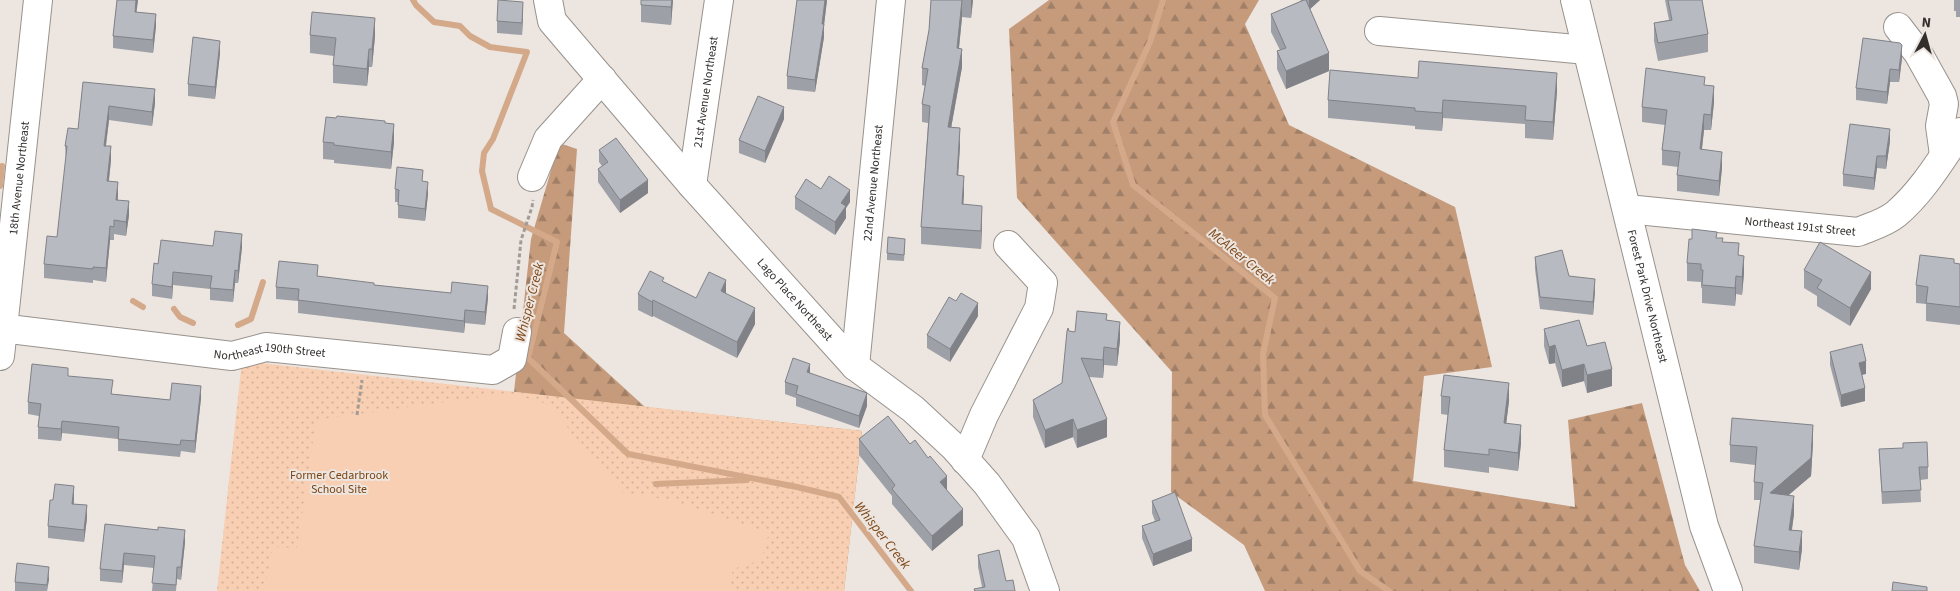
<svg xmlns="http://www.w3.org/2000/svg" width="1960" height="591" viewBox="0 0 1960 591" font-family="'Source Sans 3',sans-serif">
<defs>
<pattern id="forest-firs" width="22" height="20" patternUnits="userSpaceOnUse" patternTransform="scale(1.25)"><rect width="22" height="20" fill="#c59b7c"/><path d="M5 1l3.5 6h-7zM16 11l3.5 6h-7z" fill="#a17f66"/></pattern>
<pattern id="park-dots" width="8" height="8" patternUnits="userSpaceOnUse" patternTransform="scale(1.25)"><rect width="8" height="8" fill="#f8cfb2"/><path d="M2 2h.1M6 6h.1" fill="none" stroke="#d5b299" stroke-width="1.8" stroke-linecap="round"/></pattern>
</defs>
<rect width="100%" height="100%" fill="#ece5e0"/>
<g fill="url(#forest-firs)">
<path d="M1049 0H1259L1245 24 1289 125 1455 207 1492 367 1424 376 1413 481 1575 507 1568 420 1642 403 1685 565 1700 591H1265L1244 545 1171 492 1172 372 1017 198 1009 29Z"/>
<path d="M559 143 577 149 564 333 645 407 862 431 844 591 514 392 531 239Z"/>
</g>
<path fill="url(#park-dots)" d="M242 361 862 431 844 591H217Z"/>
<path fill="#f8cfb2" d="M509 393 551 405 579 443 623 492 669 500 769 533 761 560 733 569 729 591H264L273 547 297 548 316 420Z"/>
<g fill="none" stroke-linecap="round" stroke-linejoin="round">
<g stroke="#d4a98a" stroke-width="6">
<path d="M413 0 416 5 434 22 460 26 470 36 490 47 527 52 493 139 484 153 482 171 491 209 557 242 528 358 628 454 797 487 839 497 911 591"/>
<path d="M1163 0 1150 42 1113 122 1133 185 1275 298 1263 354 1265 415 1360 571 1389 591"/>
<path d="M0 186 2 166"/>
<path d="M133 301 143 307"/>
<path d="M174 309 180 317 193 323"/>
<path d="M238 325 251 319 263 282"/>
<path d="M656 484 747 480"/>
</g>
<g stroke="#98928d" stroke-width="30">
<g id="minor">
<path id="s1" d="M548 0 552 21 692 185 855 366 913 409 954 447 987 484 1026 538 1045 591"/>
<path id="s2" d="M1575 0 1704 526 1728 591"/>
<path d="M1898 27 1918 53 1942 96 1944 104 1940 126 1944 155"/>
<path d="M1379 31 1587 50"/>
<path d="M532 177 548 139 602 79"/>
<path id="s3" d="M692 185 719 0"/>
<path id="s4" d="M1627 209 1858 232C1870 227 1885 223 1896 214 1922 192 1941 160 1960 132"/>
<path id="s5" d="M0 328 232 356 266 347 493 370 512 359 517 332"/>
<path id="s6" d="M0 356 38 0"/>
<path id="s7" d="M855 366 891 0"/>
<path d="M965 460 984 415 1039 308 1043 283 1008 245"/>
</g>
</g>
<g stroke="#a19c98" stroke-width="3" stroke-dasharray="4 2.5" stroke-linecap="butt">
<path d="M514 309 521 240 532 207 533 200"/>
<path d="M357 415 362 380"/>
</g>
<use href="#minor" stroke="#fff" stroke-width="28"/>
</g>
<g fill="#9da0a6">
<path d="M117 0H138L136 12 156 26 153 53 113 48V36Z"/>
<path d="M641 0H673L671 25 641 22Z"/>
<path d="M797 0H827L824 25V37L815 92 787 89V76Z"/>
<path d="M931 0H973L971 18 962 17 959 49 962 67 951 128 960 146 958 175 964 194 963 205 982 224 981 249 921 244V227L928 123 922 122V104L925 86 922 85V68L929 30Z"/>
<path d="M1300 0H1320L1310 9 1329 71 1286 89 1277 69V51L1280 50 1271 32V14L1301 1Z"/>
<path d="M1665 0H1702L1708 34V52L1658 61 1654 41V23L1669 20Z"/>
<path d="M1954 0H1960V17H1956V11H1954Z"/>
<path d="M523 15 522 35 497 33V21Z"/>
<path d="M310 35 375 36 372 67H369L367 86 333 83V65L334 56 310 53Z"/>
<path d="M220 53 215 99 188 96V84Z"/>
<path d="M1902 58 1899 82H1890L1887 104 1856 100V88Z"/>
<path d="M83 82 155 103 152 126 109 120 106 146 111 160 109 181 118 196V200L129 215 126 236 114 234V240H110L106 282 93 280V283L44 278V264L57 237 66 160 65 146 78 129Z"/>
<path d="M1705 85 1714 102 1711 130H1704L1702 149 1722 168 1719 196 1677 191V175L1678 167 1662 165V150L1665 125 1642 122V107Z"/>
<path d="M1557 91 1553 140 1525 138V124L1443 118 1442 131 1415 129V126L1328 118V100Z"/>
<path d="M784 119 765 163 739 153V140Z"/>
<path d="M385 123 394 142 391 169 334 163V160L323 159V142Z"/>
<path d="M1890 141 1886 169 1877 168 1874 190 1843 186V174Z"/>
<path d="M599 150 648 193 620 213 598 182V169L602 166 599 162Z"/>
<path d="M423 181 428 194 425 221 398 218V202H395V189Z"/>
<path d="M821 189 850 202 846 208V218L835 235 795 209V197Z"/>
<path d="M1717 238 1739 255 1744 273 1742 295 1736 294 1735 306 1702 303V288H1701V282L1687 281V263Z"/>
<path d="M905 245 904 261 887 260V253Z"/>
<path d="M213 246 242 247 238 283H235L233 302 210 300V289L173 285 172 299 152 296V284Z"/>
<path d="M1535 257 1595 291 1593 315 1540 309 1535 269Z"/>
<path d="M1954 263 1960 264V325L1926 321V304L1916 303V285Z"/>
<path d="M1804 270 1871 289 1850 326 1817 306V296L1804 288Z"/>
<path d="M318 276 374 285 488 298 485 325 465 323 464 333 298 313V301L276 299V287Z"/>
<path d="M664 282 696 298 726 294 755 324 737 358 653 316 652 317 638 310V294Z"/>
<path d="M956 301 978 316 950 362 927 348V335Z"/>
<path d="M1107 320 1120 340 1117 366 1104 365 1103 378 1089 377 1107 437 1077 448 1073 437 1045 448 1033 417V400L1062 383 1069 331 1075 332Z"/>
<path d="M1544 329 1587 346 1612 386 1587 393 1584 381 1562 387 1555 363 1549 364 1544 346Z"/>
<path d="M1830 352 1866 374 1862 375 1865 401 1841 407 1830 365Z"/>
<path d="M810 373 867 406 859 428 796 406V398L785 394V382Z"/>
<path d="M68 376 113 394 170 400 201 398 195 453 181 451 180 457 118 451V439L62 433 61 441 38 439V427L39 416 28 414V402Z"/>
<path d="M1441 396 1509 401 1506 424 1521 443 1518 471 1489 467V473L1444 467V450L1448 415 1441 414Z"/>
<path d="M859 439 947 491 963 525 932 551 892 504V496L859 455Z"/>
<path d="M1813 443 1811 476 1788 495 1794 514 1792 530 1802 549 1799 570 1754 563V546L1761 500H1754V482L1755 465 1730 462V445Z"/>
<path d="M1879 449 1928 467V479L1920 480 1921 502 1882 504Z"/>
<path d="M74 498V504L87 518 84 542 48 538V526Z"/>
<path d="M1152 501 1192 551 1153 566 1142 538V526L1155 521 1152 513Z"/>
<path d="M105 524 185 542 181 580 177 579 176 591H152L154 568 124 565 122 583 100 581V569Z"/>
<path d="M978 555 1015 591H974V589L982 587 978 567Z"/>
<path d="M49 579 47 591H15V582Z"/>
</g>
<g fill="#808287">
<path d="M136 0H138L135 24V12Z"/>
<path d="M672 0H673L671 25V7Z"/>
<path d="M825 0H827L824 25V37L815 92V80Z"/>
<path d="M962 0V17L957 66V48Z"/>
<path d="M971 0H973L971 18Z"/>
<path d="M1309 0H1320L1309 10Z"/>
<path d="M523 2V15L522 35V23Z"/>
<path d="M156 14V26L153 53V40Z"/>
<path d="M375 18V36L372 67V49Z"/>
<path d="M220 41V53L215 99V87Z"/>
<path d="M1902 45V58L1899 82V70Z"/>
<path d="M369 49V67L367 86V69Z"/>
<path d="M962 49V67L948 145V127Z"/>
<path d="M1329 53V71L1286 89V71Z"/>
<path d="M1890 69V82L1887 104V92Z"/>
<path d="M1557 73V91L1553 140V122Z"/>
<path d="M1714 86V102L1711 130V115Z"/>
<path d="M155 89V103L152 126V112Z"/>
<path d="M1443 100V118L1442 131V113Z"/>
<path d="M109 106V120L104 159V146Z"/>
<path d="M784 107V119L765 163V151Z"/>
<path d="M1704 114V130L1700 165V149Z"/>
<path d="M394 124V142L391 169V152Z"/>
<path d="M960 128V146L957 193V175Z"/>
<path d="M1890 129V141L1886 169V156Z"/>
<path d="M111 146V160L107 195V181Z"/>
<path d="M1722 152V168L1719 196V181Z"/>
<path d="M1877 156V168L1874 190V178Z"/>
<path d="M964 176V194L962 222V204Z"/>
<path d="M648 180V193L620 213V200Z"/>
<path d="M118 182V196L116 214V200Z"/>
<path d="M428 182V194L425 221V209Z"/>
<path d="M850 190V202L846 208V218L835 235V222L841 203Z"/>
<path d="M129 201V215L126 236V222Z"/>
<path d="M982 206V224L981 249V231Z"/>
<path d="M110 226V240L106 282V268Z"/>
<path d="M242 234V247L238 283V271Z"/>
<path d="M1744 256V273L1742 295V277Z"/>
<path d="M235 270V283L233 302V290Z"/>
<path d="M173 272V285L172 299V287Z"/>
<path d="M1871 272V289L1850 326V308Z"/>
<path d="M1736 276V294L1735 306V288Z"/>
<path d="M1595 279V291L1593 315V302Z"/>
<path d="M726 280V296L721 291Z"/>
<path d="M488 286V298L485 325V312Z"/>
<path d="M653 300V316L652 317V302Z"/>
<path d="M978 303V316L950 362V349Z"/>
<path d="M755 308V324L737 358V342Z"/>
<path d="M465 310V323L464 333V321Z"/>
<path d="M1120 322V340L1117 366V349Z"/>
<path d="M1555 345V363L1549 364V347Z"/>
<path d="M1104 347V365L1103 378V360Z"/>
<path d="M1866 361V374L1859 375V363Z"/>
<path d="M810 364V377L807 372Z"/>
<path d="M1584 364V381L1562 387V370Z"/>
<path d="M1612 369V386L1587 393V375Z"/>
<path d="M1509 383V401L1504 441V423Z"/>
<path d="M201 386V398L195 453V441Z"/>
<path d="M1865 388V401L1841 407V395Z"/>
<path d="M867 393V406L859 428V416Z"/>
<path d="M1073 419V437L1045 448V430Z"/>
<path d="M1107 419V437L1077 448V430Z"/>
<path d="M62 421V433L61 441V429Z"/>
<path d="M1521 425V443L1518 471V453Z"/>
<path d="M1813 425V443L1811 476 1770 511V493Z"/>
<path d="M947 476V492L940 482Z"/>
<path d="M74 486V498L72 516V504Z"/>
<path d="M1794 496V514L1789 548V530Z"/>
<path d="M87 505V518L84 542V530Z"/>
<path d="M963 509V525L932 551V536Z"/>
<path d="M185 530V542L181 580V567Z"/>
<path d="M1802 531V549L1799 570V552Z"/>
<path d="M1192 539V551L1153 566V554Z"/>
<path d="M124 553V565L122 583V571Z"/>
<path d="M49 567V579L47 591Z"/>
</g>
<g fill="#b7bac1" stroke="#808287">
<path d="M117 0H136L135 12 156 14 153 40 113 36Z"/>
<path d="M498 0 523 2 522 23 497 21Z"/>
<path d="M641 0H672L671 7 641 5Z"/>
<path d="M797 0H825L822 24H824L815 80 787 76Z"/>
<path d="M931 0H962L957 48 962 49 948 127 960 128 957 175 964 176 962 204 982 206 981 231 921 227 930 106 922 104 928 69 922 68 929 30Z"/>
<path d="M1304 0H1306L1329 53 1286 71 1277 51 1286 48 1271 14Z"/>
<path d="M1668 0H1702L1708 34 1658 43 1654 23 1672 20Z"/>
<path d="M312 12 375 18 372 49H369L367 69 333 65 336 38 310 35Z"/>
<path d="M193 37 220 41 215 87 188 84Z"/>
<path d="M1863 38 1900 43 1902 45 1899 70 1890 69 1887 92 1856 88Z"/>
<path d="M1419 61 1557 73 1553 122 1525 120 1526 106 1443 100 1442 113 1415 111V108L1328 100 1330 70 1418 78Z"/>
<path d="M1646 68 1705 77 1704 85 1714 86 1711 115 1704 114 1700 149 1722 152 1719 181 1677 175 1680 152 1662 150 1667 110 1642 107Z"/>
<path d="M83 82 155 89 152 112 109 106 104 146H111L107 181 118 182 116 200 129 201 126 222 114 220V227L110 226 106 268 93 267V269L44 264 47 236 57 237 67 146H65L68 128 78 129Z"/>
<path d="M758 96 784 107 765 151 739 140Z"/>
<path d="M337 116 385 121V123L394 124 391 152 334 145V143L323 142 326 117 336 118Z"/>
<path d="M1850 124 1890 129 1886 156H1877L1874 178 1843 174Z"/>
<path d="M616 138 648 180 620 200 598 169 608 162 599 150Z"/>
<path d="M397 167 423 170 422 181 428 182 425 209 398 205 399 190 395 189Z"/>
<path d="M829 176 850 190 841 203 846 206 835 222 795 197 806 179 821 189Z"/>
<path d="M1692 229 1717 232 1716 238H1723L1722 242 1739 243 1738 255 1744 256 1742 277 1736 276 1735 288 1702 285 1703 270H1701V264L1687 263 1689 239H1692Z"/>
<path d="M215 231 242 234 238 271 235 270 233 290 210 288 212 276 173 272 172 287 152 284 154 263 158 264 161 240 213 246Z"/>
<path d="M888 237 905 239 904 255 887 253Z"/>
<path d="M1820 242 1871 272 1850 308 1817 288 1822 280 1804 270Z"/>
<path d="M1562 250 1569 276 1595 279 1593 302 1540 297 1535 257Z"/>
<path d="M1920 255 1954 259V263L1960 264V307L1926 303 1928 287 1916 285Z"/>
<path d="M279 261 318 265 317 276 374 283V285L451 293 452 282 488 286 485 312 465 310 464 321 298 300 299 289 276 287Z"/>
<path d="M650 271 664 278 662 281 696 298 709 272 726 280 721 291 755 308 737 342 653 300 652 302 638 294Z"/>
<path d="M961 293 978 303 950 349 927 335 949 297 956 301Z"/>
<path d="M1077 311 1107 314 1106 320 1120 322 1117 349 1104 347 1103 360 1081 358 1107 419 1077 430 1073 419 1045 430 1033 400 1062 383 1067 331 1068 328 1069 331 1075 332Z"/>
<path d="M1579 320 1587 346 1605 342 1612 369 1587 375 1584 364 1562 370 1555 345 1549 347 1544 329Z"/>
<path d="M1862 344 1866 361 1859 363 1865 388 1841 395 1830 352Z"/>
<path d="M793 358 810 364 807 372 867 393 859 416 796 394 798 386 785 382Z"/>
<path d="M32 364 68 368V376L113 380 111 394 170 400 172 383 201 386 195 441 181 440 180 445 118 439 119 427 62 421 61 429 38 427 41 404 28 402Z"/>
<path d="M1444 375 1509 383 1504 423 1521 425 1518 453 1489 449V455L1444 450 1450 397 1441 396Z"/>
<path d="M888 416 910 444 915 440 928 458 930 456 947 476 940 482 963 509 932 536 892 489 895 485 859 439Z"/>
<path d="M1732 418 1813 425 1811 458 1770 493 1794 496 1789 530 1802 531 1799 552 1754 546 1763 483 1754 482 1757 447 1730 445Z"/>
<path d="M1927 442 1928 467H1919L1921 490 1882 492 1879 449 1903 448V443Z"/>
<path d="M55 484 74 486 72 504 87 505 84 530 48 526 50 500H53Z"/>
<path d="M1175 492 1192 539 1153 554 1142 526 1160 520 1152 501Z"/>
<path d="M105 524 158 530V527L185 530 181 567H177L176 585 152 583 155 556 124 553 122 571 100 569Z"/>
<path d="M999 550 1006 581 1013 580 1015 591H975L974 589 985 587 978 555Z"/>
<path d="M17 563 49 567 47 585 15 582Z"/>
<path d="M1893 582 1927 587V591H1892Z"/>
</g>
<g text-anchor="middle" stroke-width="4" stroke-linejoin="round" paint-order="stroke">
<g font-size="12" fill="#312e2c" stroke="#ece5e0">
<text dy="4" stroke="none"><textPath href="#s3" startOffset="94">21st Avenue Northeast</textPath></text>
<text dy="4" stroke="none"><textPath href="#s6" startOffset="179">18th Avenue Northeast</textPath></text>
<text dy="4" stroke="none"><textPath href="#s7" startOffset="184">22nd Avenue Northeast</textPath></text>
<text dy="4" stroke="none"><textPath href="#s4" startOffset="174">Northeast 191st Street</textPath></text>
<text dy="4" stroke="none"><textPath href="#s2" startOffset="305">Forest Park Drive Northeast</textPath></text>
<text dy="4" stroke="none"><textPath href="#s1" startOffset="391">Lago Place Northeast</textPath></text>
<text dy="4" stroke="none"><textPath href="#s5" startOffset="272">Northeast 190th Street</textPath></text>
</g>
<g font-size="12" fill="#7a4412" stroke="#ece5e0">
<text x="339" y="479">Former Cedarbrook<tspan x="339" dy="14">School Site</tspan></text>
</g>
<g font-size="14" font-style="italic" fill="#7f4818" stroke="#ece5e0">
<text transform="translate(1242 256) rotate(39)" y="5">McAleer Creek</text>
<text transform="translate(529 302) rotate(-76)" y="5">Whisper Creek</text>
<text transform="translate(883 535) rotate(52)" y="5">Whisper Creek</text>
</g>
</g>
<g transform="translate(1925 35) rotate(6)" stroke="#ece5e0" stroke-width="4" paint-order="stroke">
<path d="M0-4L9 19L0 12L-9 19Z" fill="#312e2c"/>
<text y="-8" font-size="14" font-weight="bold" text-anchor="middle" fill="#312e2c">N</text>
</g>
</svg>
